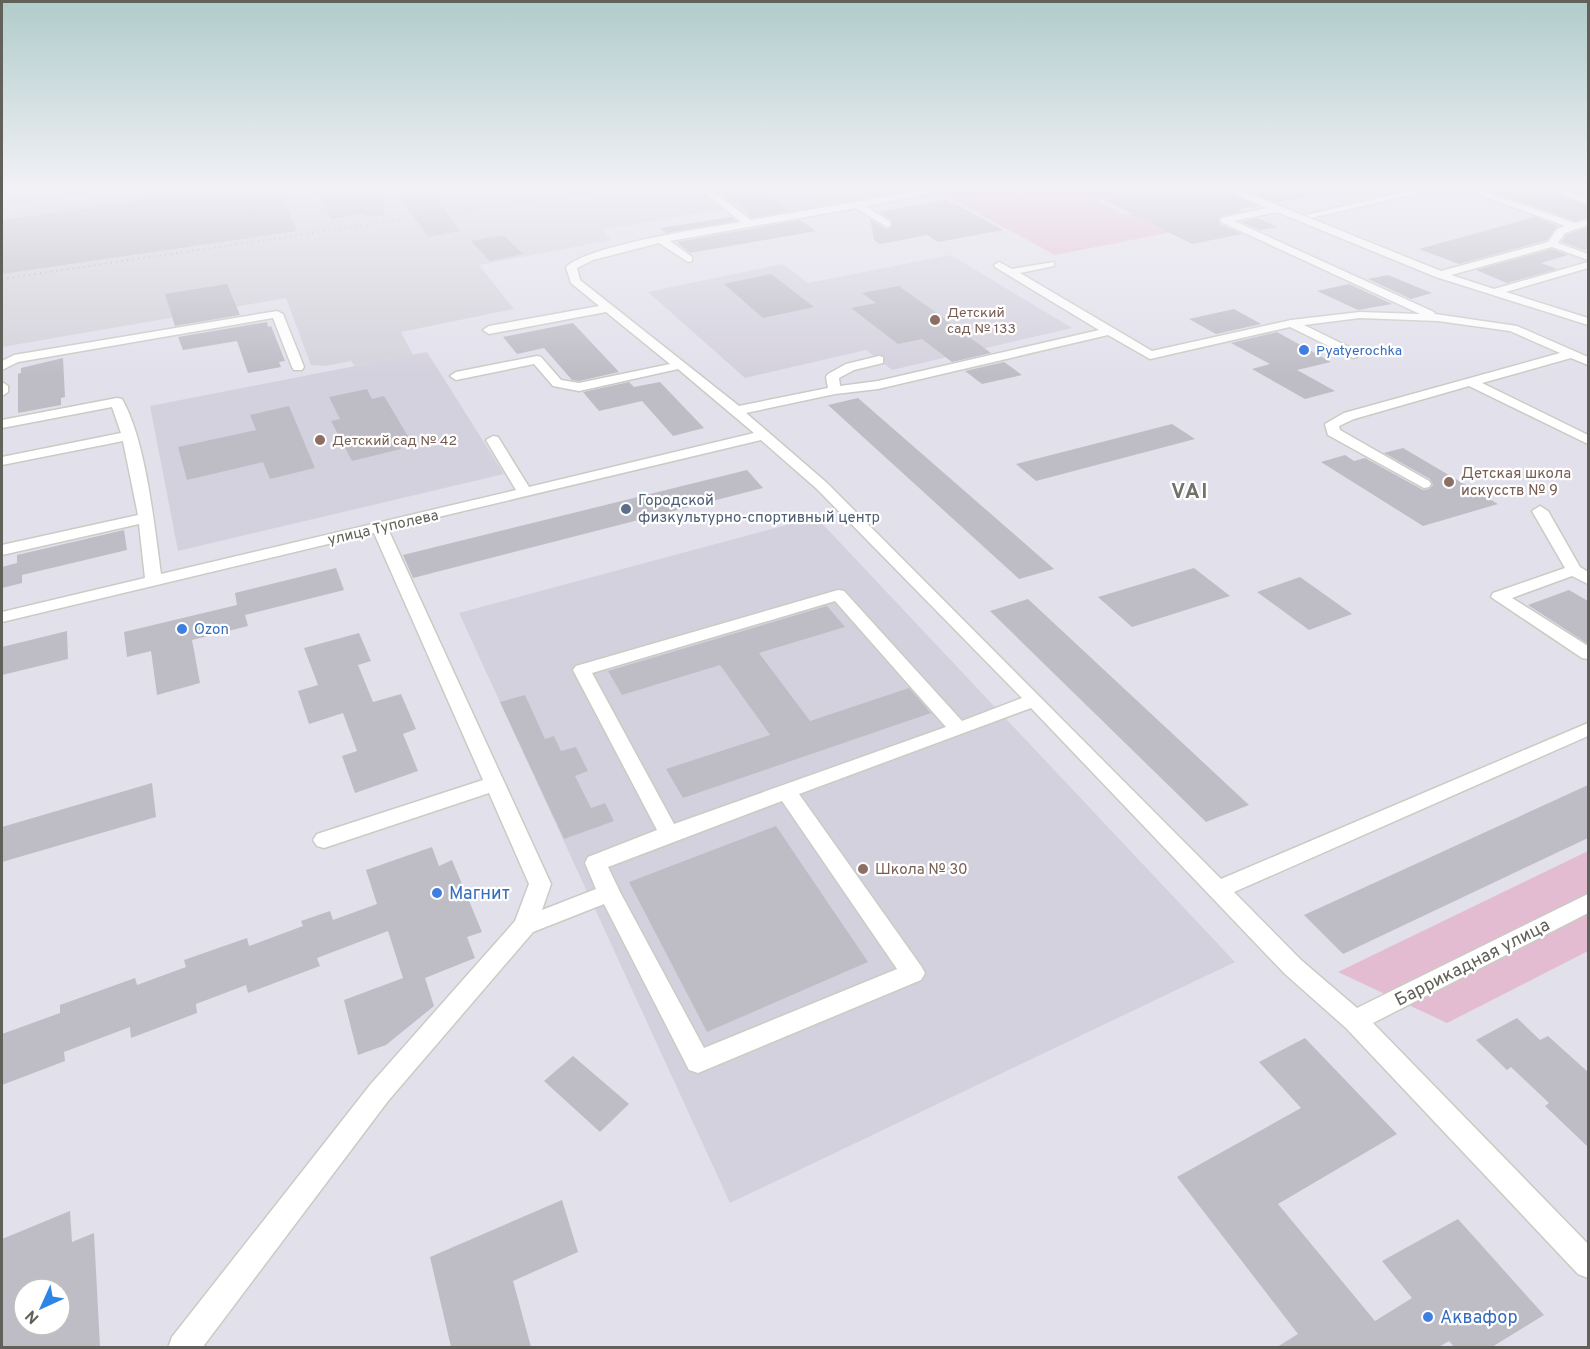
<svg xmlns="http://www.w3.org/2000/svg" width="1590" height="1349" viewBox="0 0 1590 1349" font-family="Overpass,sans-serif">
<rect width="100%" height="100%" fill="#e2e0eb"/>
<path fill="#d4d2da" d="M2 186H937L750 218 736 207 602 230 612 240 479 265 514 309 401 332 413 355 355 366 351 361 325 366 311 365 286 298 2 347Z"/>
<g fill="#d4d1de">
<path d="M951 255 1072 328 892 370 866 350 745 378 648 292 782 264 808 283Z"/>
<path d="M427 352 504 474 178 551 150 406Z"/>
<path d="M816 517 1235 962 730 1203 459 613Z"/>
</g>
<g fill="#e3bcd2">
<path d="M973 186H1174L1097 201 1125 215 1231 195 1255 205 1191 220 1203 226 1055 255 939 192Z"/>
<path d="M1588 851V951L1447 1023 1338 972Z"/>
</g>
<g fill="#bebdc6" fill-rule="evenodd">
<path d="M246 186H278L297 231 2 274V220Z"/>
<path d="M315 186H382L384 215 366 217 364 214 331 219Z"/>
<path d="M713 186H752L788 211 752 218 747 214 750 213Z"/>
<path d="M1189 186H1216L1257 206 1237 209 1242 211 1219 217 1220 224 1242 234 1192 244 1105 200Z"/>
<path d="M1236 186H1310L1311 196 1276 202Z"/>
<path d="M1536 186 1588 206V217L1575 221 1478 187Z"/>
<path d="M432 194 460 231 428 237 401 199Z"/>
<path d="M945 200 956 204 1003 230 938 242 927 235 880 244 874 240 870 219 886 229 892 226 891 220 879 212Z"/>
<path d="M731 217 736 221 666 233 660 228Z"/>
<path d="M1535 217 1558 226 1547 240 1459 264 1419 249Z"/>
<path d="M1258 218 1278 227 1260 230 1241 222Z"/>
<path d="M800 220 816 231 690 253 677 242Z"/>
<path d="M1588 227V249L1584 250 1562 242 1566 235Z"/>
<path d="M503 235 523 254 490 261 471 241Z"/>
<path d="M1552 249 1568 255 1541 263 1557 269 1507 283 1476 270Z"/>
<path d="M771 274 814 307 763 318 724 284Z"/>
<path d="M1388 275 1432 293 1411 299 1368 279Z"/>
<path d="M227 284 240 315 175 326 165 294Z"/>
<path d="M1349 284 1392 304 1358 310 1317 291Z"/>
<path d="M899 286 938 314 991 353 952 362 922 339 898 344 851 308 876 303 862 293Z"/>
<path d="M1234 309 1261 324 1216 334 1189 319Z"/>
<path d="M267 322 268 327 271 326 285 361 279 362 281 367 248 373 237 341 183 350 178 337Z"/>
<path d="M573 323 619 372 579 381 572 380 544 348 517 354 503 337Z"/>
<path d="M1277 332 1331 362 1297 370 1335 391 1305 399 1252 369 1270 364 1231 343Z"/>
<path d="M63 358 65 397 61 398V405L18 413V374L21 373V368Z"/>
<path d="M1004 362 1022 375 982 384 965 371Z"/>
<path d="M629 382 634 387 660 382 704 428 673 436 642 401 599 411 583 392Z"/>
<path d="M367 389 372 399 384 396 409 438 396 440 401 449 352 461 331 421 340 419 329 397Z"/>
<path d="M858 398 1054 569 1019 579 828 405Z"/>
<path d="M289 406 315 468 270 479 263 462 187 480 178 447 256 430 250 415Z"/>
<path d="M1172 424 1195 439 1036 481 1016 464Z"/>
<path d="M1403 448 1498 504 1423 526 1321 462 1345 455 1354 461 1365 458 1423 490 1429 489 1433 485 1430 479 1384 453Z"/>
<path d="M747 470 763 488 413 578 403 555Z"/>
<path d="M124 530 127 550 22 575V583L2 588V567L17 563V555Z"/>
<path d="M336 568 344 590 245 615 248 626 192 640 200 683 157 695 151 651 127 657 124 632 237 605 235 593Z"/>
<path d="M1194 568 1230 596 1132 627 1098 597Z"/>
<path d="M1300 577 1352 614 1309 630 1257 592Z"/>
<path d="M1569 590 1588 601V644L1528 605Z"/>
<path d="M1028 599 1249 805 1206 822 990 611Z"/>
<path d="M827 606 845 627 759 653 810 721 909 688 931 713 683 798 666 769 770 735 720 665 622 695 608 671Z"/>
<path d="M67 631 68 659 2 675V647Z"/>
<path d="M359 633 371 661 358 665 373 702 401 694 416 729 403 734 418 771 355 793 342 756 357 751 343 713 309 724 298 691 318 685 304 648Z"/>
<path d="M525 695 545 739 554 736 561 751 576 747 588 771 575 776 591 808 605 803 614 821 564 839 500 702Z"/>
<path d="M152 783 156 817 2 862V827Z"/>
<path d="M1588 785V838L1343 954 1304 915Z"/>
<path d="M776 826 868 962 707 1032 629 882Z"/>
<path d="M432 847 439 866 452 860 482 932 467 937 475 958 425 978 434 1006 386 1045 358 1055 344 1000 403 978 388 931 317 958 320 966 248 993 246 985 196 1004 197 1013 131 1038 130 1027 64 1052 65 1061 2 1085V1034L60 1013V1005L135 978 137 985 186 967 184 960 247 938 249 946 303 926 301 921 330 911 333 920 377 904 366 870Z"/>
<path d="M1517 1018 1540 1040 1548 1036 1588 1072V1147L1545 1106 1549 1103 1511 1067 1507 1070 1476 1040Z"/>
<path d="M1305 1038 1397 1134 1278 1204 1375 1321 1412 1298 1382 1261 1458 1219 1544 1315 1492 1347H1454L1449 1341 1439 1347H1277L1298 1334 1177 1177 1301 1108 1259 1062Z"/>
<path d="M573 1056 629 1104 600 1132 544 1081Z"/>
<path d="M562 1200 578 1252 513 1281 531 1347H451L430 1257Z"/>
<path d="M70 1211 72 1242 94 1233 100 1347H2V1239ZM24 1289H60V1325H24Z"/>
</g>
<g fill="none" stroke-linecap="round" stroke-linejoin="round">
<g stroke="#cbcbc4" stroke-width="3">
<g id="minor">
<path d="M696 186H706L751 220 947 186H968L866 206 890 222V226L887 227 856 208 670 241 692 257V261L688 262 659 243 593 260 577 268 580 280 739 406 828 388 826 377 828 374 846 364 879 356 883 357V363L854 370 839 378 840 386 878 381 1099 330 995 267 994 265 999 262 1012 269 1054 262V266L1020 273 1152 351 1291 320 1360 312 1420 314 1221 222V218L1267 208 1218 186H1230L1441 271 1548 242 1557 229 1565 226 1455 186H1468L1575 223 1588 219V225L1565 233 1558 243 1588 254V260L1552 247 1451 275 1494 289 1588 262V268L1506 292 1588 318V325L1436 277 1277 212 1234 221 1434 312 1435 314 1517 326 1588 357V365L1571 358 1482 383 1588 435V444L1469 386 1354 419 1339 426 1340 430 1429 481 1431 484 1429 487 1424 488 1328 435 1325 424 1344 413 1560 353 1510 331 1438 321 1360 318 1304 325 1357 351V357L1353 358 1290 327 1150 359 1108 335 878 389 835 394 746 413 827 483 1221 879 1588 723V736L1234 892 1301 960 1357 1008 1588 894V913L1373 1023 1588 1244V1278L1578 1274 1346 1028 1285 974 1031 708 799 794 921 966 925 973 921 980 698 1073 689 1070 604 904 533 932 388 1101 202 1348H168L172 1337 370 1085 515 921 529 884 489 793 324 848 317 846 313 840 317 834 483 780 374 533 2 622V612L145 578 139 524 2 555V545L138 515 123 441 2 465V457L121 433 112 407 2 428V420L117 398 122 399C146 441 154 524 161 574L516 490 486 440 493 436 498 437 529 487 754 433 678 369 579 391 553 386 534 364 456 380 450 376 456 372 537 356 541 357 561 380 579 383 670 364 606 312 489 334 483 330 489 326 599 306 571 283 566 267C589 245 705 228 741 222ZM761 440 817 489 1022 698 962 721 844 591 838 590 576 666 573 670 657 830 588 857 585 863 596 889 542 910 551 884 388 529ZM835 601 946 727 674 824 592 673ZM782 801 897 969 704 1048 620 892 608 867Z"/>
<path d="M1412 186H1424L1431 190 1311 218 1306 215 1416 189Z"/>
<path d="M1538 186H1552L1588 198V204Z"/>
<path d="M277 311 283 314 304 367 302 370H294L292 367 273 318 18 362 2 370V361L14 355Z"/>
<path d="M2 382 8 386V392L2 396Z"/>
<path d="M1540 506 1548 511 1580 567 1588 572V584L1572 576 1512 598 1588 646V659L1582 658 1491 597 1493 593 1565 568 1532 511Z"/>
</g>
</g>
<use href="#minor" fill="#fff" fill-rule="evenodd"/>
<g stroke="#adadab" stroke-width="2" stroke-dasharray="1 4.5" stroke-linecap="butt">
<path d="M2 189 25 186"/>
<path d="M2 203 126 186"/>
<path d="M2 218 238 186"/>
<path d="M2 279 628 186"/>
</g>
</g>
<linearGradient id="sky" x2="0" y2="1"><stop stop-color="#b0ccca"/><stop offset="0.5" stop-color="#f2f1f6"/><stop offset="1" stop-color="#f2f1f6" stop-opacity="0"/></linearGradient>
<rect width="1590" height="375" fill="url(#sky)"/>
<g fill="#8d6e63" stroke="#fff" stroke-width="2">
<circle cx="935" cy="320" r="6"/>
<circle cx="320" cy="440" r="6"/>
<circle cx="1449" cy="482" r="6"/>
<circle cx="863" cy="869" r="6"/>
</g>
<g fill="#3f7fe0" stroke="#fff" stroke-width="2">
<circle cx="1304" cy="350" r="6"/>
<circle cx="182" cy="629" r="6"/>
<circle cx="437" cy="893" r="6"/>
<circle cx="1428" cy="1317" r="6"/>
</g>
<circle fill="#5c6f8a" stroke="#fff" stroke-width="2" cx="626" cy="509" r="6"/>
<g text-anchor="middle" stroke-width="4.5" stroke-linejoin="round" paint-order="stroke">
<g font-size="14" fill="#785e54" stroke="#fff" text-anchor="start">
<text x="947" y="317">Детский<tspan x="947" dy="16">сад № 133</tspan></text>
<text x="332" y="445">Детский сад № 42</text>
</g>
<g font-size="14" fill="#366cbe" stroke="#fff" text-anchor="start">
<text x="1316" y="355">Pyatyerochka</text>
</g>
<g font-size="15" fill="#785e54" stroke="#fff" text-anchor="start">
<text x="1461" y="478">Детская школа<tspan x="1461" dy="17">искусств № 9</tspan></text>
<text x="875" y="874">Школа № 30</text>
</g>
<g font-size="15" fill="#4e5e75" stroke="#fff" text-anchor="start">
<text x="638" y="505">Городской<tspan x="638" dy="17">физкультурно-спортивный центр</tspan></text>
</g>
<g font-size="15" fill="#616159" stroke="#fff">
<text transform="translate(383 527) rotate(-13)" y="5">улица Туполева</text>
</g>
<g font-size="15" fill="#366cbe" stroke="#fff" text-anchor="start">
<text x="194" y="634">Ozon</text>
</g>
<g font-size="18" fill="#366cbe" stroke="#fff" text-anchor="start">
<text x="449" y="899">Магнит</text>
<text x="1440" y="1323">Аквафор</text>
</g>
<g font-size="18" fill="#616159" stroke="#fff">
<text transform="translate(1472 962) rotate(-27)" y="6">Баррикадная улица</text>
</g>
<g font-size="21" font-weight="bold" letter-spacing="1.5" fill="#73726a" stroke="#fff">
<text x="1190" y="498">VAI</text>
</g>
</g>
<rect width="1590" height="1349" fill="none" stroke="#616159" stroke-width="6"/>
<g transform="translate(42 1307) rotate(225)"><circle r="28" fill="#ffffff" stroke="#c0c0bd" stroke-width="1.5"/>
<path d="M0-4.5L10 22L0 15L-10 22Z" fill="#2c85e5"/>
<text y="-9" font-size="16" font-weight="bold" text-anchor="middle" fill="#616159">N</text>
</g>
</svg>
